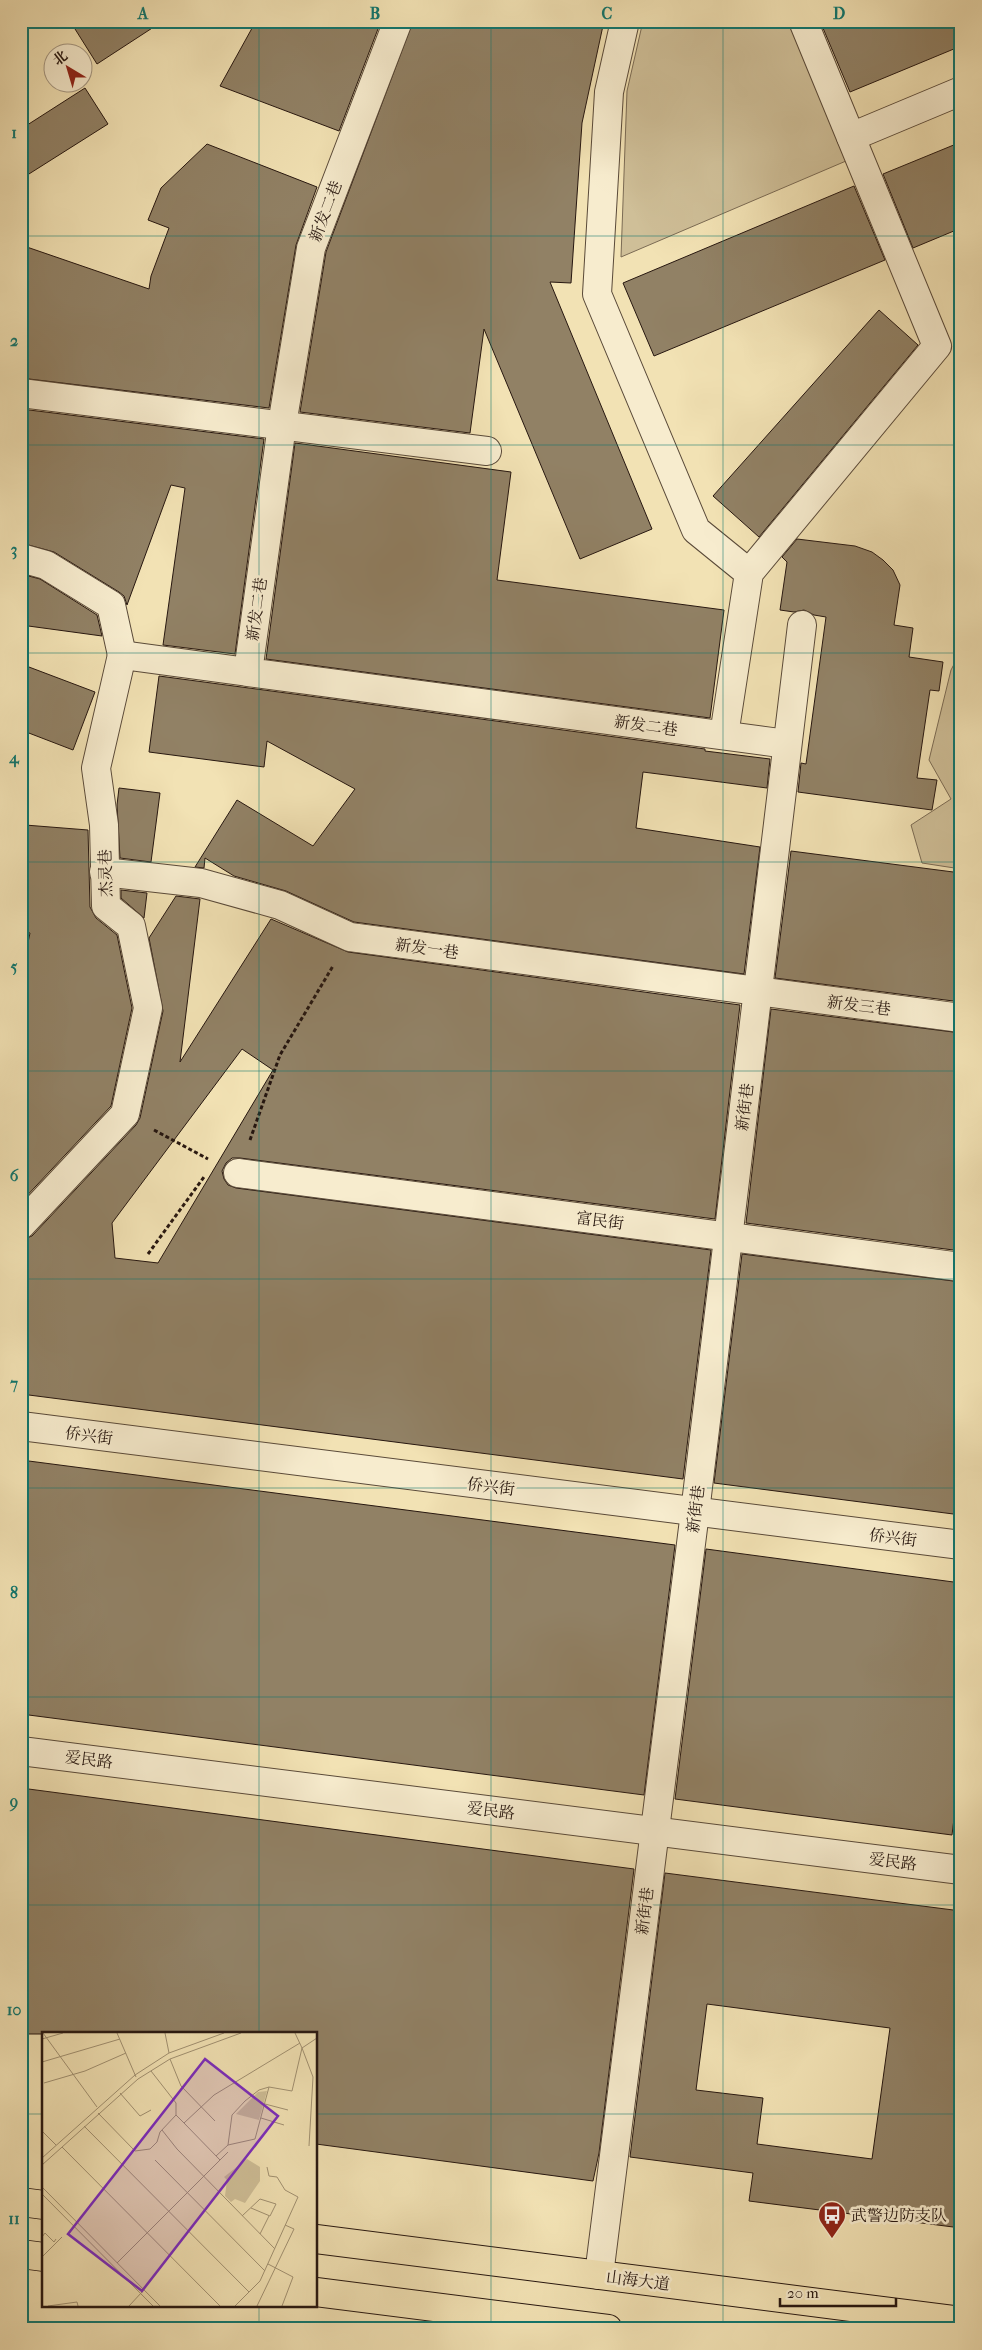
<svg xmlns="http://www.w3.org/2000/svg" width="982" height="2350" viewBox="0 0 982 2350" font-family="'IM FELL French Canon','Noto Serif SC',serif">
<rect width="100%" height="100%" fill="#f2e2b4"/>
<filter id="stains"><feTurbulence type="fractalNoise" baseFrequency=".004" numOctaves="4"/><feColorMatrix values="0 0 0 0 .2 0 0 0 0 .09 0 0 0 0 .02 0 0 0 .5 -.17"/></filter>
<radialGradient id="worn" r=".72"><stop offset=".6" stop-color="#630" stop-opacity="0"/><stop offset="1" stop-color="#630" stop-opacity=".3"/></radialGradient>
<g fill="#cfbf98" stroke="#7b6b54">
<path d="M643 21H788L846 161 621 257 627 91Z"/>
<path d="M961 651V869L922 863 911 825 951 799 929 760 951 670Z"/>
</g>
<g fill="#918165" stroke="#271710" fill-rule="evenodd">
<path d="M70 21H163L97 64Z"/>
<path d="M256 21H381L339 131 220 86Z"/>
<path d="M413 21H604L582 123 571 283 550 282 652 529 580 559 484 329 470 433 300 412 326 252Z"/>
<path d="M820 21H961V46L850 92Z"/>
<path d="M85 88 108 124 21 179V129Z"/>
<path d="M961 142V228L913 248 883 174Z"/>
<path d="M207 144 317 187 296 245 269 408 21 378V245L149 289 151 276 169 228 148 220 161 188Z"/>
<path d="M854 186 885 260 654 356 623 283Z"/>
<path d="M879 310 918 345 759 537 713 496Z"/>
<path d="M21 409 264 439 235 654 163 645 185 488 171 485 127 605 124 596 119 592 54 552 21 543Z"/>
<path d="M295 443 511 472 497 580 724 610 710 718 266 659Z"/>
<path d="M797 539 855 546 872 552 883 560 893 570 900 585 894 625 913 628 909 657 943 662 939 691 930 690 917 778 937 780 932 810 798 792 801 763 806 764 826 617 814 615 804 610 794 612 780 610 787 562 782 557Z"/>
<path d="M21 574 40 579 97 615 102 636 21 625Z"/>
<path d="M21 664 95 692 73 750 21 730Z"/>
<path d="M159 676 705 749V751L770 759 767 788 643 772 636 828 760 847 744 974 354 922 286 891 234 876 205 858 204 868 195 867 237 800 313 846 355 789 267 741 264 767 149 752Z"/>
<path d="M119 788 160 793 151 862 120 858 117 805Z"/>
<path d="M25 825 88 830 90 907 96 918 117 935 132 1008 111 1106 21 1202V976L30 933 21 931 28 866H21Z"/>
<path d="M791 851 961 873V1002L775 978Z"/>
<path d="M121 890 147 893 144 918 121 898Z"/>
<path d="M176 896 200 899 180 1062 271 919 348 952 740 1005 715 1219 240 1158H232L226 1163 222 1171 224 1179 228 1185 236 1188 711 1250 683 1479 21 1394V1240L32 1236 136 1125 140 1118 163 1011 149 938ZM242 1049 273 1070 158 1263 115 1258 112 1223Z"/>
<path d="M771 1009 961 1033V1251L746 1223Z"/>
<path d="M742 1254 961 1282V1515L714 1483Z"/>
<path d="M21 1460 675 1545 644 1795 21 1714Z"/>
<path d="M706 1549 961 1583V1803L956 1802 952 1835 675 1799Z"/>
<path d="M21 1788 634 1869 599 2153 593 2181 316 2144V2034H21Z"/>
<path d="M665 1873 961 1911V2228L749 2201 753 2173 630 2157ZM707 2004 890 2028 872 2159 757 2144 763 2098 696 2090Z"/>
</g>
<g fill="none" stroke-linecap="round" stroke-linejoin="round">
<g stroke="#5a4a39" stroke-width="30">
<g id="minor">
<path d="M398 21 311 248 282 425 248 672 787 744"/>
<path d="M625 21 609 92 597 294 696 530 749 573"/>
<path d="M851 137 961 91"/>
<path d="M21 393 487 451"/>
<path d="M21 558 46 565 111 605 122 655"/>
<path d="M724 735 749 573 937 346 803 21"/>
<path d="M104 872 201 883 280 905 350 937 961 1018"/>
<path d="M238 1173 961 1267"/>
<path d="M21 1225 125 1114 148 1008 131 926 106 906 104 825 96 768 122 655 248 672"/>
<path d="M21 1426 961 1545"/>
<path d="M21 1751 961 1870"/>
<path d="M599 2275 695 1512 802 625"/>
</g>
</g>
<g stroke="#271710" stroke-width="30">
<g id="major">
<path d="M21 2202 44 2205"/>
<path d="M316 2239 961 2321"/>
<path d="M21 2254 44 2257"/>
<path d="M316 2292 608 2329"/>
</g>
</g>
<g stroke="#271710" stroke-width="3" stroke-dasharray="4 2.5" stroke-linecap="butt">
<path d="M154 1130 208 1159"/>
<path d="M250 1140 280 1055 333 966"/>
<path d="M148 1254 204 1177"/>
</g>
<use href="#minor" stroke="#f7ecce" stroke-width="28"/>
<use href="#major" stroke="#f2e2b4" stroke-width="28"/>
</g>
<path fill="none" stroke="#0f766e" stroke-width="1" stroke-opacity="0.55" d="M259 21V2034M491 21V2329M723 21V2329M21 236H961M21 445H961M21 653H961M21 862H961M21 1071H961M21 1279H961M21 1488H961M21 1697H961M21 1905H961M21 2114H44M316 2114H961M259 2306V2329"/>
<defs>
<g id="bus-pin" transform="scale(1.4375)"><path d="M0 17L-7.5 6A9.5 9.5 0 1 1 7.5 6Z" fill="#8f2418" stroke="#f7ecce"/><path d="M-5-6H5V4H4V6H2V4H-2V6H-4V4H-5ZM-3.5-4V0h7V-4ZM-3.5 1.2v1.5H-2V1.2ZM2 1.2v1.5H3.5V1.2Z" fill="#fff"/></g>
</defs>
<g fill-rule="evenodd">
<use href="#bus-pin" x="832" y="2215"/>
</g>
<g text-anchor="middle" stroke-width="5" stroke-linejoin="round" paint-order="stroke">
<g font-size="16" fill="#271710" stroke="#f7ecce">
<text transform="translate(325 211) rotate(-69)" y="6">新发二巷</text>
<text transform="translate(256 609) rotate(-82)" y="6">新发二巷</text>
<text transform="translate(646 725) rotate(8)" y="6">新发二巷</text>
<text transform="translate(105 873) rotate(-91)" y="6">杰灵巷</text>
<text transform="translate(427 948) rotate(8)" y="6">新发一巷</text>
<text transform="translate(859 1005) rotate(7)" y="6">新发三巷</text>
<text transform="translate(744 1107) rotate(-83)" y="6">新街巷</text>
<text transform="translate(600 1220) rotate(7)" y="6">富民街</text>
<text transform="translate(89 1435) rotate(7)" y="6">侨兴街</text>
<text transform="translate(491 1486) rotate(7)" y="6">侨兴街</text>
<text transform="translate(695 1509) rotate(-83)" y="6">新街巷</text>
<text transform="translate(893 1537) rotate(7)" y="6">侨兴街</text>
<text transform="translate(89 1759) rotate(7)" y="6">爱民路</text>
<text transform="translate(491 1810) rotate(7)" y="6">爱民路</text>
<text transform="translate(893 1861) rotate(7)" y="6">爱民路</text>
<text transform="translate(644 1911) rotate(-83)" y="6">新街巷</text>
<text transform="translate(638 2280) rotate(7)" y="6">山海大道</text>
</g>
<g font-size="16" fill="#271710" stroke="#f7ecce" text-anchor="start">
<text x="851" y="2221">武警边防支队</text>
</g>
</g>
<g transform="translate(42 2032)">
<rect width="275" height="275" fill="#f2e2b4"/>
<path d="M225 59 217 88 194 82 216 60ZM205 127 218 135V149L203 171 193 167 189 170 183 164 185 148 182 145Z" fill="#cfbf98"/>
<path fill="none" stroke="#a19172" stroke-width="1" d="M1 1 55 75M75 1 94 45M123 1 127 21M0 7 21 1M128 27 139 54 173 89M0 30 78 7M109 39 134 71V83M2 51 43 39 84 21M78 61 98 84 109 78M223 72 246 78M56 81 93 119 108 117 115 110 118 100 134 83 142 91M219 86 242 93M42 94 207 260M120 98 135 117 233 217M0 99 14 113M186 113 190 83 203 69 217 58 227 55 250 59 260 16 253 1M267 114 271 45 260 16 275 6M20 115 178 274M174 124 186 113 213 107 227 55M0 126 93 43 127 21 182 1M113 128 223 239M178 128 142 91 172 63 258 11M0 133 96 47 128 27 199 1M0 155 118 274M0 162 111 274M200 184 218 167 234 172 228 184 209 176M218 202 227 184M0 205 3 201 12 210 14 207M0 225 20 205M75 231 186 120M226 232 251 245 240 274M6 274 35 270 36 274M87 274 100 260M193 274 218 249 256 165 243 158 235 145 227 144 225 135M215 274 252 197 243 193"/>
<path fill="#7b2cbf" fill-opacity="0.15" stroke="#7b2cbf" stroke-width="2.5" d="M163 27 236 84 100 259 26 202Z"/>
<rect width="275" height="275" fill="none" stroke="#271710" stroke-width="2.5"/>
</g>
<rect width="982" height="2350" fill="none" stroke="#f2e2b4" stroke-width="55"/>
<g transform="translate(68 68) rotate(322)"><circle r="24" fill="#f7ecce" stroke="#a49782"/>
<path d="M0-4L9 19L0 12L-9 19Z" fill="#8f2418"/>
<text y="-8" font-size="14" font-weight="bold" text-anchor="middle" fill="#271710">北</text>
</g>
<path d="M780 2298v8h116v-8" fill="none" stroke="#271710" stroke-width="2.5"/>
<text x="787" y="2298" font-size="15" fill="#271710" stroke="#f7ecce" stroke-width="4" paint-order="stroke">20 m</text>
<rect x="28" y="28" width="926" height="2294" fill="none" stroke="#0f766e" stroke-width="2"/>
<g font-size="16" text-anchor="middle" font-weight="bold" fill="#0f766e">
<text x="143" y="19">A</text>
<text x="375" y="19">B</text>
<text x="607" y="19">C</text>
<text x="839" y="19">D</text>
<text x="14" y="138">1</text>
<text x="14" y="346">2</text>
<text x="14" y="555">3</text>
<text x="14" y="763">4</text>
<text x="14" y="972">5</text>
<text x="14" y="1181">6</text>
<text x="14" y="1389">7</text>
<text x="14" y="1598">8</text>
<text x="14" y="1807">9</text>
<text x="14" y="2015">10</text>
<text x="14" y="2224">11</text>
</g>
<rect width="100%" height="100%" filter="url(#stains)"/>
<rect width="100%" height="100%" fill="url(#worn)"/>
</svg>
